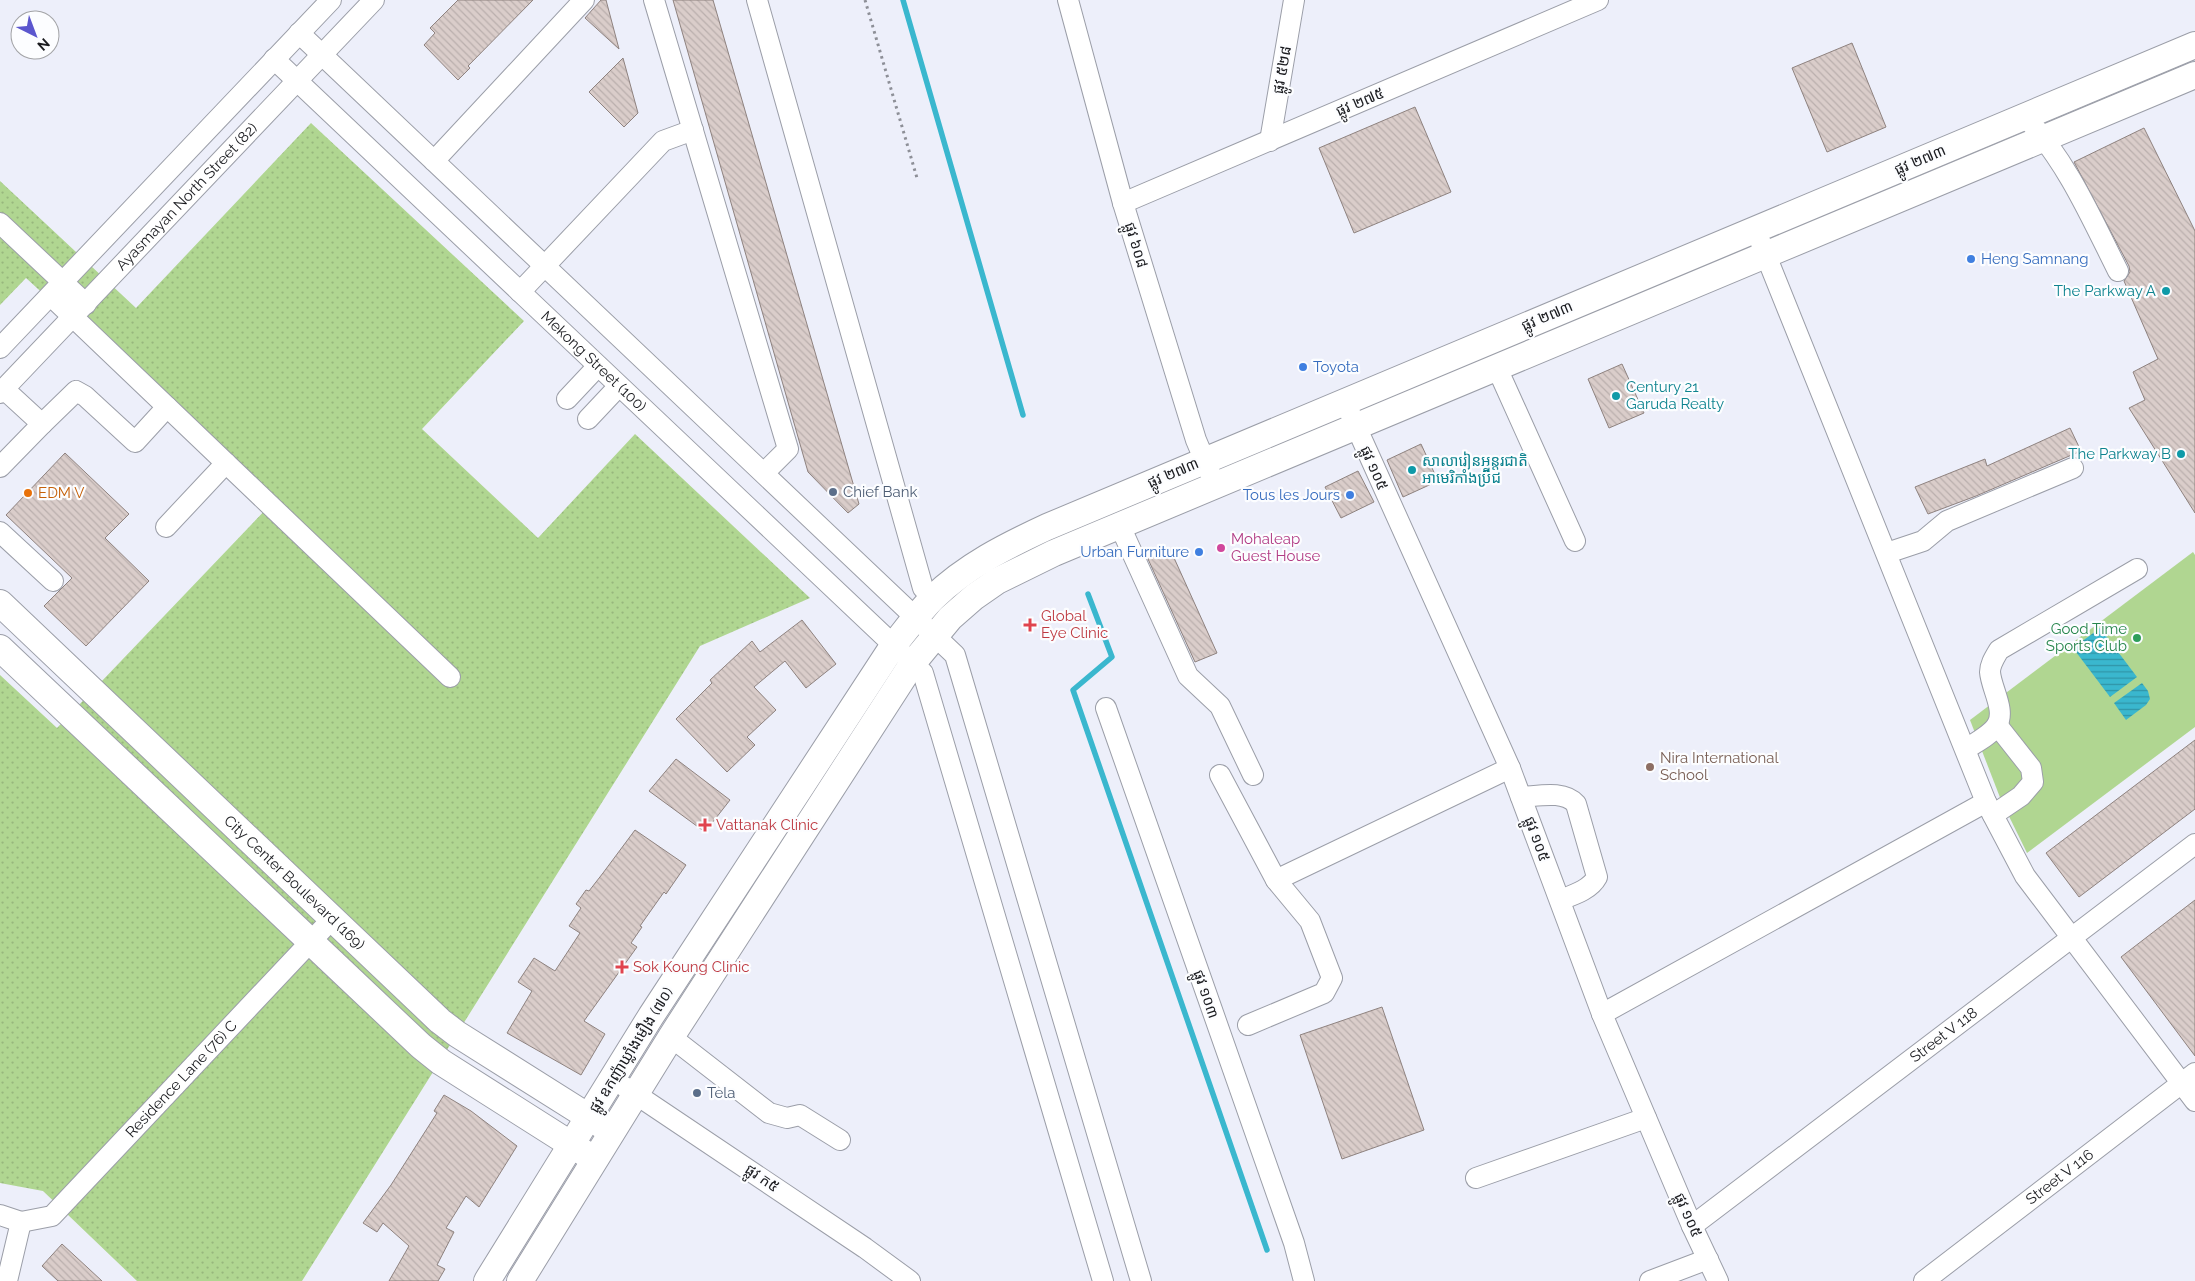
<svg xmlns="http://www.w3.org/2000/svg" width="2195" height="1281" viewBox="0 0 2195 1281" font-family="Raleway,'Noto Sans Khmer',sans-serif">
<defs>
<pattern id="grass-dots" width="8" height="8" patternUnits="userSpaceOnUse" patternTransform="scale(1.25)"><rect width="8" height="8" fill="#b0d691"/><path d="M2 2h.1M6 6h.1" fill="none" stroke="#97b77d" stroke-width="1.8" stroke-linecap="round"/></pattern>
<pattern id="water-rules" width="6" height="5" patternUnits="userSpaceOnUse" patternTransform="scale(1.25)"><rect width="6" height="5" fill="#3ab7ce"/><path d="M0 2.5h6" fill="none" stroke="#3094a7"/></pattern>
<pattern id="building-back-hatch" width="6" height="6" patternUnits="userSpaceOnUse" patternTransform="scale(1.25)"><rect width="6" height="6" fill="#dacdca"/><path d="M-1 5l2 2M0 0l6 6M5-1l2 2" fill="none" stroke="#baafad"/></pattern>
</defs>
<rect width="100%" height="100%" fill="#edeffa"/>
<path fill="url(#grass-dots)" d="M311 123 524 321 422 429 538 538 635 434 810 598 700 646 302 1281H137L43 1191 0 1183V675L57 728 272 503 26 278 0 305V181L136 308Z"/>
<path fill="#b0d691" d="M2193 552 2195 555V727L2027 853 2001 800 1970 720Z"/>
<g fill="url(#water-rules)">
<path d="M2100 628 2137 677 2110 697 2073 648Z"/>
<path d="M2142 683 2148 691 2150 699 2146 705 2126 720 2114 703Z"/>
</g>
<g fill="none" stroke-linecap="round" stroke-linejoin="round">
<g stroke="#3ab7ce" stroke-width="5.5">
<path d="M903 0 1023 415"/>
<path d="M1088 594 1112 657 1073 690 1267 1250"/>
</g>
</g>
<g fill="url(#building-back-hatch)" stroke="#8e827f">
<path d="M458 0H533L468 66 470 68 458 80 424 45 435 33 430 28Z"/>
<path d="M601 0H606L619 49 585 18Z"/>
<path d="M673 0H713L859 504 848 513 808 472Z"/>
<path d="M1852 43 1886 127 1827 152 1792 68Z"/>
<path d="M623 58 638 113 624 127 589 92Z"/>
<path d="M1415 107 1451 192 1354 233 1319 148Z"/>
<path d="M2144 128 2195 231V513L2129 408 2145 400 2133 372 2158 359 2124 281 2130 272 2129 266 2074 162Z"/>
<path d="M1622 364 1644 413 1609 428 1588 379Z"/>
<path d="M2070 428 2081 451 1976 496 1928 514 1915 487 1985 459 1987 466Z"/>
<path d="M1421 444 1438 481 1403 497 1387 460Z"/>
<path d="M65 453 129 514 105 538 149 581 86 646 44 606 72 578 6 515Z"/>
<path d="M1358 471 1374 502 1341 518 1325 487Z"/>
<path d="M1170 549 1217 653 1195 662 1148 559Z"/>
<path d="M802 620 836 664 806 688 785 661 754 687 776 710 747 737 755 745 727 772 676 719 712 683 710 680 752 641 760 652Z"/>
<path d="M2195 740V809L2079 897 2046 853Z"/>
<path d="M676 759 730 800 705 832 649 791Z"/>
<path d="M635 830 686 865 666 894 664 892 640 926 642 927 631 943 637 947 584 1021 605 1034 581 1075 507 1033 532 991 518 982 534 958 555 971 580 933 569 926 581 908 576 904 586 890 589 891 603 873Z"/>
<path d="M2195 900V1056L2121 957Z"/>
<path d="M1382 1007 1424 1130 1342 1159 1300 1035Z"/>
<path d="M444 1095 471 1111 517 1146 479 1207 466 1196 446 1228 454 1232 437 1265 445 1269 438 1281H389L409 1246 383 1223 377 1232 363 1223 391 1185 437 1113 434 1111Z"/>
<path d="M62 1244 88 1268 102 1281H58L42 1266Z"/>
</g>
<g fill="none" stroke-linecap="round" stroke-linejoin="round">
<g stroke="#9b9ea8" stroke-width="22">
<g id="minor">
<path d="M654 0 788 449 764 473"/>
<path d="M757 0 923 588 933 598"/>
<path d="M1068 0 1123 203 1196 440 1210 473"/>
<path d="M299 33 955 655 1141 1281"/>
<path id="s1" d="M274 59 923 673 1103 1281"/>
<path d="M2025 116C2068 164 2089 213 2118 271"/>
<path d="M1270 141 1294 0"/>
<path d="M434 161 584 0"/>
<path d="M1123 203 1598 0"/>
<path d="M0 223 86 304"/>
<path d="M1761 243 1986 802 2025 876 2195 1101"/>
<path d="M520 292 663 141 693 130"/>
<path d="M51 296 450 677"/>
<path d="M0 348 331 0"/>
<path d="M1497 368 1575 541"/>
<path id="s2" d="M0 393 374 0"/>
<path d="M567 399 598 366"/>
<path d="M1350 413 1510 768 1602 1014 1692 1226 1718 1281"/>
<path d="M588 419 619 386"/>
<path d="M42 424 76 391 85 396 135 442 167 407"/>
<path d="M0 467 42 424 4 389"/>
<path d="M1120 526 1188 676 1220 706 1253 775"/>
<path d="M166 527 226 463"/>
<path d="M0 532 53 581"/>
<path d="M1887 553 1923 541 1947 521 2073 468"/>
<path d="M1106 708 1294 1243 1304 1281"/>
<path d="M1966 749C1975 743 1991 735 1997 725 2006 710 1991 688 1990 672 1990 664 1995 657 1999 650L2137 569"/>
<path d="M1220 775 1276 880 1310 921 1332 978 1324 993 1248 1025"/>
<path d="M1521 797C1539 796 1564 790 1576 804L1597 877C1590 890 1573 895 1560 900"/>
<path d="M1993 815 2021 796 2033 782 2031 768 1997 725"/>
<path d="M1276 880 1510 768"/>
<path d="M1602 1014 1986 802"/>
<path d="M671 1037 769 1113 787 1118 800 1115 840 1140"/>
<path d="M625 1087 865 1248 910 1281"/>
<path d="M1476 1178 1646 1118"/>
<path d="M0 1215 21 1222"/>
<path id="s3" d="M21 1222 52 1216 332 919"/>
<path id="s4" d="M1692 1226 2195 844"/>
<path d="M7 1281 21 1222"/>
<path d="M1650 1281 1708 1259"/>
<path id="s5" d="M1924 1281 2195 1073"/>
</g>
</g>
<g stroke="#9b9ea8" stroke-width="28">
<g id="major">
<path id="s6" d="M0 603 440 1021 457 1034 603 1126"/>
<path d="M0 648 421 1046 441 1062 586 1154"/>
<path d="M487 1281 651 1016 893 646C906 630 918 613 933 598 966 566 1006 546 1047 527L2195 45"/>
<path d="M520 1281 671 1037 912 664 950 618 974 597 997 581 1054 553 2195 75"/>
</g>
</g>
<path stroke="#8d8f97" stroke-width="3" stroke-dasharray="2.5 4" stroke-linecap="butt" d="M865 0 917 178"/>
<use href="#minor" stroke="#fff" stroke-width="20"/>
<use href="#major" stroke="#fff" stroke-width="26"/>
</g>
<g fill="#3f7fe0" stroke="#fcfdff" stroke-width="2">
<circle cx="1971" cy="259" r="5"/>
<circle cx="1303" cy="367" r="5"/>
<circle cx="1350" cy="495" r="5"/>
<circle cx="1199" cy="552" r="5"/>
</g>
<g fill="#0f9aa8" stroke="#fcfdff" stroke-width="2">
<circle cx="2166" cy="291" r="5"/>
<circle cx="1616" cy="396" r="5"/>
<circle cx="2181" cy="454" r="5"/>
<circle cx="1412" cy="470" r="5"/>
</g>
<g fill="#5c6f8a" stroke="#fcfdff" stroke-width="2">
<circle cx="833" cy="492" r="5"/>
<circle cx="697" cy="1093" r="5"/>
</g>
<circle fill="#e8710a" stroke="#fcfdff" stroke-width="2" cx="28" cy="493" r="5"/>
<circle fill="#d1479c" stroke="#fcfdff" stroke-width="2" cx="1221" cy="548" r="5"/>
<g fill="#e0444e" stroke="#fcfdff" stroke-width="2">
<path d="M1027.5 617.5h5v5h5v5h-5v5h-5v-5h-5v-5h5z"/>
<path d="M702.5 817.5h5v5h5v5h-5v5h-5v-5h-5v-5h5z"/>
<path d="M619.5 959.5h5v5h5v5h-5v5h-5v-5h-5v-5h5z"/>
</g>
<circle fill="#2e9e5b" stroke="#fcfdff" stroke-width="2" cx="2137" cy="638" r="5"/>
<circle fill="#8d6e63" stroke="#fcfdff" stroke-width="2" cx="1650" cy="767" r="5"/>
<g text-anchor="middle" stroke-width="4.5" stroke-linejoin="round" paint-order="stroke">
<g font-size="15" fill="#1b1c20" stroke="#fcfdff">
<text transform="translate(1282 70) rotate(-80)" y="5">ផ្លូវ ៥២៨</text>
<text transform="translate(1360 102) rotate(-23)" y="5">ផ្លូវ ២៧៥</text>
<text transform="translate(1920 160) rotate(-23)" y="5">ផ្លូវ ២៧៣</text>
<text dy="5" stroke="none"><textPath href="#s2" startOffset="271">Ayasmayan North Street (82)</textPath></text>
<text transform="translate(1136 245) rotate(73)" y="5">ផ្លូវ ៦០៨</text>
<text transform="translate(1547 316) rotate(-23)" y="5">ផ្លូវ ២៧៣</text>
<text dy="5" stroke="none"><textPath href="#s1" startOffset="440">Mekong Street (100)</textPath></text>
<text transform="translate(1374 468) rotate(66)" y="5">ផ្លូវ ១០៥</text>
<text transform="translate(1173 473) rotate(-23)" y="5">ផ្លូវ ២៧៣</text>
<text transform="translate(1537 839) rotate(70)" y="5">ផ្លូវ ១០៥</text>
<text dy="5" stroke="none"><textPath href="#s6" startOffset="406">City Center Boulevard (169)</textPath></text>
<text transform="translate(1206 994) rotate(71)" y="5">ផ្លូវ ១០៣</text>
<text dy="5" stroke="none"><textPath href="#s4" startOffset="316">Street V 118</textPath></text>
<text transform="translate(631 1050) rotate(-58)" y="5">ផ្លូវ ឧកញ៉ាឃ្លាំងមឿង (៧០)</text>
<text dy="5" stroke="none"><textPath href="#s3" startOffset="220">Residence Lane (76) C</textPath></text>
<text dy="5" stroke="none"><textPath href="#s5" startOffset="171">Street V 116</textPath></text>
<text transform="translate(762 1178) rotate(34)" y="5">ផ្លូវ ក៥</text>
<text transform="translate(1688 1215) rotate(66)" y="5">ផ្លូវ ១០៥</text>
</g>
<g font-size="15" fill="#366cbe" stroke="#fcfdff" text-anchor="start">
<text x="1981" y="264">Heng Samnang</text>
<text x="1313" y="372">Toyota</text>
<text x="1340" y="500" text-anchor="end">Tous les Jours</text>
<text x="1189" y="557" text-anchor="end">Urban Furniture</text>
</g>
<g font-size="15" fill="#0d838f" stroke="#fcfdff" text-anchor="end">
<text x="2156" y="296">The Parkway A</text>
<text x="1626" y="392" text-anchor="start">Century 21<tspan x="1626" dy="17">Garuda Realty</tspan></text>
<text x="2171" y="459">The Parkway B</text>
<text x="1422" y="466" text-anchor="start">សាលារៀនអន្តរជាតិ<tspan x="1422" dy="17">អាមេរិកាំងប្រ៊ីជ</tspan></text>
</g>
<g font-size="15" fill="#4e5e75" stroke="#fcfdff" text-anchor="start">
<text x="843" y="497">Chief Bank</text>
<text x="707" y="1098">Tela</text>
</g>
<g font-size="15" fill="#c56008" stroke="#fcfdff" text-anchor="start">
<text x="38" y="498">EDM V</text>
</g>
<g font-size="15" fill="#b23c85" stroke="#fcfdff" text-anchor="start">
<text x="1231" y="544">Mohaleap<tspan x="1231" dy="17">Guest House</tspan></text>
</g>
<g font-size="15" fill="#be3a42" stroke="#fcfdff" text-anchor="start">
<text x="1041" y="621">Global<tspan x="1041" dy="17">Eye Clinic</tspan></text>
<text x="716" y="830">Vattanak Clinic</text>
<text x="633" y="972">Sok Koung Clinic</text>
</g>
<g font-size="15" fill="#27864d" stroke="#fcfdff" text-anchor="end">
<text x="2127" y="634">Good Time<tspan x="2127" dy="17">Sports Club</tspan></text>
</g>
<g font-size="15" fill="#785e54" stroke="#fcfdff" text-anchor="start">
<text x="1660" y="763">Nira International<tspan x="1660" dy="17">School</tspan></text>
</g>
</g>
<g transform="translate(35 35) rotate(138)"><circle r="24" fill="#fcfdff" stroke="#a2a3a6"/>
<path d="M0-4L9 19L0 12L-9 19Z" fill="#5b56ce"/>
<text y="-8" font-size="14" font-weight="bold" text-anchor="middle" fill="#1b1c20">N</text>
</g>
</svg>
